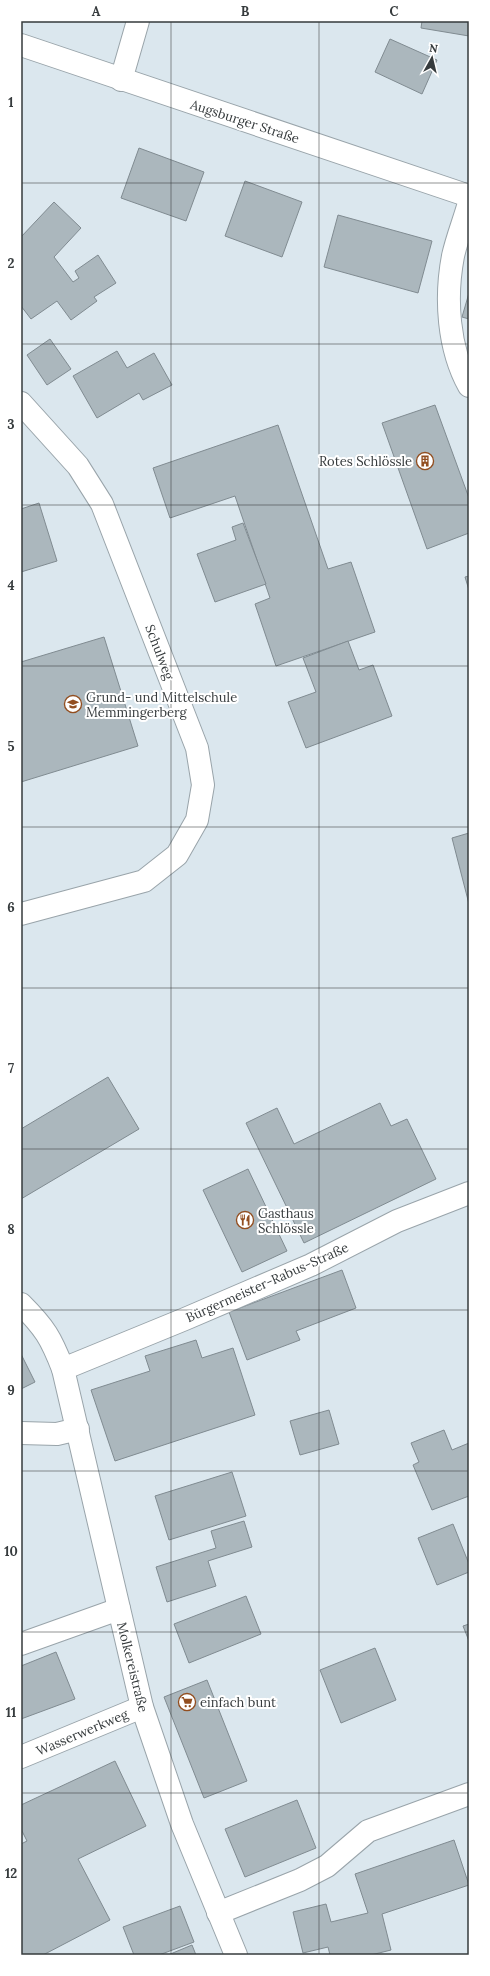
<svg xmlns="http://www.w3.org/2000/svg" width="490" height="1976" viewBox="0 0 490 1976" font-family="Lora,serif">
<rect width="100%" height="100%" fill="#dbe7ee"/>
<g fill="#abb7bd" stroke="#808b91">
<path d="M422 21H469V36L421 28Z"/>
<path d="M390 39 437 60 422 94 375 72Z"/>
<path d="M139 148 204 172 186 221 121 198Z"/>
<path d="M245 181 302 202 282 257 225 236Z"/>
<path d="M54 202 81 228 54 257 73 282 79 278 75 271 98 255 116 283 94 297 97 301 71 320 57 301 31 319 21 306V237Z"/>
<path d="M338 215 432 241 418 293 324 267Z"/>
<path d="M469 293V319L462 317Z"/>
<path d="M50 339 71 369 47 385 27 355Z"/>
<path d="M117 351 127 368 154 353 172 385 143 400 139 393 97 418 73 376Z"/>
<path d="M435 405 469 498V533L427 549 382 423Z"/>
<path d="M278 425 328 569 351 562 375 632 276 666 255 604 270 598 235 496 170 518 153 468Z"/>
<path d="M39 503 57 561 21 572V509Z"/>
<path d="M243 523 266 584 215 602 197 554 236 540 232 527Z"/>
<path d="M469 576V590L465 577Z"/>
<path d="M104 637 138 746 21 782V662Z"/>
<path d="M348 641 359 670 373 665 392 716 306 748 288 702 316 692 303 658Z"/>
<path d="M469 833V904L452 838Z"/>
<path d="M108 1077 139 1129 21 1199V1129Z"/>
<path d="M380 1103 391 1126 407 1119 436 1179 304 1243 246 1123 277 1108 294 1144Z"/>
<path d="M248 1169 287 1251 242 1272 203 1190Z"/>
<path d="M342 1270 356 1308 296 1331 300 1340 247 1360 229 1312Z"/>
<path d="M196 1340 202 1358 233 1348 255 1415 115 1461 91 1390 150 1371 145 1356Z"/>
<path d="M21 1354 35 1382 21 1389Z"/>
<path d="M329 1410 339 1444 300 1455 290 1421Z"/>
<path d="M444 1430 452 1450 469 1443V1496L432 1510 413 1465 419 1462 411 1443Z"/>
<path d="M232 1472 246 1516 169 1540 155 1496Z"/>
<path d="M244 1521 252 1547 208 1561 216 1586 167 1602 156 1567 216 1548 211 1531Z"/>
<path d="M453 1524 469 1564V1572L437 1585 418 1538Z"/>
<path d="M246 1596 261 1634 189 1663 174 1624Z"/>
<path d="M469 1624V1641L463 1626Z"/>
<path d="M375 1648 396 1700 341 1723 320 1670Z"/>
<path d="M56 1652 75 1699 21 1719V1666Z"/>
<path d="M207 1680 247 1781 204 1798 164 1697Z"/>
<path d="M115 1761 146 1826 78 1859 110 1920 43 1955H22L21 1952V1844L27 1841 21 1829V1805Z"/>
<path d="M297 1800 316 1848 245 1877 225 1829Z"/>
<path d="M454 1840 469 1885 382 1914 391 1950 371 1955H330L328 1947 303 1953 293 1912 326 1904 331 1922 368 1913 355 1874Z"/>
<path d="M180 1906 194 1942 159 1955H134L123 1927Z"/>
<path d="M192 1945 196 1955H168Z"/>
</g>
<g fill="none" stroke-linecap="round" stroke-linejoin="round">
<g stroke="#99a4aa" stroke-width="24">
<g id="minor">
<path d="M21 45 469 196"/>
<path d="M121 80 138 21"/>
<path d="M469 203C464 221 457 238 453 256 445 298 448 348 469 386"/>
<path d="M21 403 78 466 102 504 197 748 203 785 197 820 177 855 144 881 21 914"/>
<path d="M21 1304C45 1328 51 1338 63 1369L142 1707 182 1824 236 1955"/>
<path d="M63 1369 185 1319 311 1265 397 1221 469 1193"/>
<path d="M21 1433 57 1434 78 1429"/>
<path d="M21 1644 119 1609"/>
<path d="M21 1757 142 1707"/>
<path d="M218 1913 300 1880 327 1866 368 1831 469 1794"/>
</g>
</g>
<use href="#minor" stroke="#fff" stroke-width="22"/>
</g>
<path fill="none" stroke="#363b3d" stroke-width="1" stroke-opacity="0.55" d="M171 21V1955M319 21V1955M21 183H469M21 344H469M21 505H469M21 666H469M21 827H469M21 988H469M21 1149H469M21 1310H469M21 1471H469M21 1632H469M21 1793H469"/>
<defs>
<g id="building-ring" transform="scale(0.9)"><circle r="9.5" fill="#fff" stroke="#924e20" stroke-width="1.5"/><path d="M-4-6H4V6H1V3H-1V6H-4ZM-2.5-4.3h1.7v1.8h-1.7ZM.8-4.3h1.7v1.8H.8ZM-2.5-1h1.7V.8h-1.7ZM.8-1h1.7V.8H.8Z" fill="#924e20"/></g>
<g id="school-ring" transform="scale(0.9)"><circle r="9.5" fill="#fff" stroke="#924e20" stroke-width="1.5"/><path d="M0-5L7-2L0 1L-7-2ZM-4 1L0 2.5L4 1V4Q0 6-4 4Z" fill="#924e20"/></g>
<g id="restaurant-ring" transform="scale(0.9)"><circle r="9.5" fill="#fff" stroke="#924e20" stroke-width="1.5"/><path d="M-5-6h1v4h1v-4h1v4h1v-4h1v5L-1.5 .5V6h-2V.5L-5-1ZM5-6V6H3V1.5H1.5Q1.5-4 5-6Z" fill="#924e20"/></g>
<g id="supermarket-ring" transform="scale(0.9)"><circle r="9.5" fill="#fff" stroke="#924e20" stroke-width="1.5"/><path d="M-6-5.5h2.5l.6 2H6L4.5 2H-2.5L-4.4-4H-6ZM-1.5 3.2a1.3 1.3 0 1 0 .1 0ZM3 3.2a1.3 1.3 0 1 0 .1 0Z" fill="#924e20"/></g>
</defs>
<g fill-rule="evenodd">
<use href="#building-ring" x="425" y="461"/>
<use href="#school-ring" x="73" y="704"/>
<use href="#restaurant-ring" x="245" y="1220"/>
<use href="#supermarket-ring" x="187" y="1702"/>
</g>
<g text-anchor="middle" stroke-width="4" stroke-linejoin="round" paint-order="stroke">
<g font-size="13" fill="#363b3d" stroke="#fff">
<text transform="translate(245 121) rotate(18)" y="5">Augsburger Straße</text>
<text transform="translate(160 652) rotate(69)" y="5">Schulweg</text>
<text transform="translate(267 1282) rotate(-24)" y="5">Bürgermeister-Rabus-Straße</text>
<text transform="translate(133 1667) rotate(76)" y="5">Molkereistraße</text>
<text transform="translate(82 1732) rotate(-23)" y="5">Wasserwerkweg</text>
</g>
<g font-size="13" fill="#363b3d" stroke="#fff" text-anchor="start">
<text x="412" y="466" text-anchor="end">Rotes Schlössle</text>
<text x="86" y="702">Grund- und Mittelschule<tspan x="86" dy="15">Memmingerberg</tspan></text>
<text x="258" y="1218">Gasthaus<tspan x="258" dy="15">Schlössle</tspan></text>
<text x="200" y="1707">einfach bunt</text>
</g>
</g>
<rect width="490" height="1976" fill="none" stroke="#ffffff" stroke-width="44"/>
<g transform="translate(432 58) rotate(8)" stroke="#ffffff" stroke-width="3" paint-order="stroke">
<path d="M0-3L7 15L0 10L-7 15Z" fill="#363b3d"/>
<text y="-6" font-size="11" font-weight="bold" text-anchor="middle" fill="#363b3d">N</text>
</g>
<rect x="22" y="22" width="446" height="1932" fill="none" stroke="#363b3d" stroke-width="1.5"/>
<g font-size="13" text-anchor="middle" font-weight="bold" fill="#363b3d">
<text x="96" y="16">A</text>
<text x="245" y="16">B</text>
<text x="394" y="16">C</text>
<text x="11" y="107">1</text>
<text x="11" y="268">2</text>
<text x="11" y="429">3</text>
<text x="11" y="590">4</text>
<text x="11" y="751">5</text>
<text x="11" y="912">6</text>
<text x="11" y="1073">7</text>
<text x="11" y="1234">8</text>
<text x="11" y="1395">9</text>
<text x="11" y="1556">10</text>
<text x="11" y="1717">11</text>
<text x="11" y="1878">12</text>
</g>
</svg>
